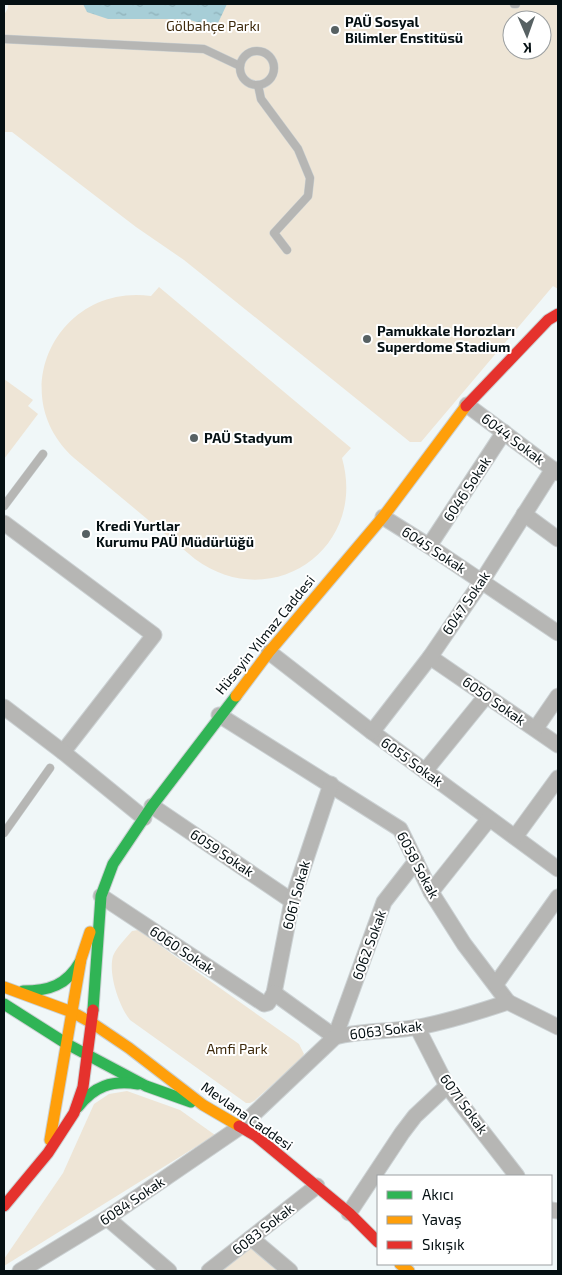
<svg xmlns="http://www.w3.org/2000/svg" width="562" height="1275" viewBox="0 0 562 1275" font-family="'Exo 2',sans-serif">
<defs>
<pattern id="water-ripples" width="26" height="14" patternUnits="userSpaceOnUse" patternTransform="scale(1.25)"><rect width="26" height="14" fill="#a7ced7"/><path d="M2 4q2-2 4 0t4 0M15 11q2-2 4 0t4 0" fill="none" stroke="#8eb0b8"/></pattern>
</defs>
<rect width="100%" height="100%" fill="#f0f7f8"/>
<g fill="#eee5d6" fill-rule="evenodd">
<path d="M8 4H558V289L553 286 421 442H410L184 260 136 227 12 132H4V15L8 8ZM512 20H542V50H512Z"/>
<path d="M159 287 351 448 342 458C368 549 271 615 195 559L74 458C3 394 58 283 151 296Z"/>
<path d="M4 379 33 400 28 406 38 414 4 459Z"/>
<path d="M138 930 299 1044 304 1054 301 1059 254 1101 250 1103H246L130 1020C119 1006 108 974 113 956 116 948 126 938 132 931Z"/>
<path d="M127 1091 180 1110 215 1135 4 1266V1259L63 1173 94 1104 109 1094Z"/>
<path d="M250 1247 282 1271H219Z"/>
</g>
<path fill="url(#water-ripples)" d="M83 4H227L218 23 209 26 187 19H108L87 12Z"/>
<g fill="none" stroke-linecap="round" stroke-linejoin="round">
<g stroke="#cbd1d3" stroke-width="9">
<g id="lane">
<path d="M514 4H516"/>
<path d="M4 39 204 49 240 66"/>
<circle cx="257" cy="68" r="17"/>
<path d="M258 85 261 99 298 149 310 178 308 196 274 233 287 250"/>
<path d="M4 506 43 454"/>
<path d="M4 833 50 768"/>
</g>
</g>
<g stroke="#cbd1d3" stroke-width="17">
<g id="street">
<path d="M467 405 558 473"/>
<path d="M524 514 558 539"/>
<path d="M383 517 429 546 558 633"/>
<path d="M4 523 154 635 63 752"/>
<path d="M429 546 504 432"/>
<path d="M269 652 372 732 558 869"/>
<path d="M430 657 558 745"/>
<path d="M4 707 63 752 144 818"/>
<path d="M219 715 400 829 431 892 464 944 508 1002"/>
<path d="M536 728 558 696"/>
<path d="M372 732 430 657 482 581 553 469"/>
<path d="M425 771 486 696"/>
<path d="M152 806 292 901"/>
<path d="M515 837 558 778"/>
<path d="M431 892 489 819"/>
<path d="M101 896 264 1004 268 1003 274 993 292 901 331 784"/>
<path d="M496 984 558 897"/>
<path d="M274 993 335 1037"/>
<path d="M417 1027 447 1086 517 1176"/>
<path d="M335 1037 384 902 416 861"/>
<path d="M551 1210 558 1211"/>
<path d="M349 1213 402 1133 415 1116 447 1086"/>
<path d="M107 1218 169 1271"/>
<path d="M251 1238 290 1271"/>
<path d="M20 1271 107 1218 240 1127 335 1037C363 1030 391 1032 419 1027 449 1021 478 1012 508 1002L558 1027"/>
<path d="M209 1271 317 1186"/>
</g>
</g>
<g stroke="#cbd1d3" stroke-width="13">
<g id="fast">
<path d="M23 991C49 991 67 985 80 962"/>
<path d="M4 1004 67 1044 146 1086 191 1102"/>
<path d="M93 1010 101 896 113 864 152 806 236 696"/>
<path d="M78 1107C94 1086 112 1080 138 1084"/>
</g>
</g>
<g stroke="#cbd1d3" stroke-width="13">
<g id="slow">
<path d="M236 696 269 652 383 517 466 406"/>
<path d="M4 987 72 1012 92 1023 129 1048 203 1105 239 1126"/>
<path d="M50 1140 81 959 90 932"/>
<path d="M400 1264 409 1271"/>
</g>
</g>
<g stroke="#cbd1d3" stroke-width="13">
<g id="jam">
<path d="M466 406 548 320 558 314"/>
<path d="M239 1126 256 1136 349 1213 378 1242"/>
<path d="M4 1206 48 1153 74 1113 83 1087 93 1010"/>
</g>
</g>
<use href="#lane" stroke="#b6b6b4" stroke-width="8"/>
<use href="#street" stroke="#b6b6b4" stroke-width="15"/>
<use href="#fast" stroke="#30b455" stroke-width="11"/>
<use href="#slow" stroke="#ff9f0a" stroke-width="11"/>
<use href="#jam" stroke="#e5322d" stroke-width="11"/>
</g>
<g fill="#576163" stroke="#fff" stroke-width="2">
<circle cx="335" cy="30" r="5"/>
<circle cx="367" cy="339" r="5"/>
<circle cx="194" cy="438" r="5"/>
<circle cx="86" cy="534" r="5"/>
</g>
<g text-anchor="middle" stroke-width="4" stroke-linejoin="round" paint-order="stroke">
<g font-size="14" font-weight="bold" fill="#051013" stroke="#fff" text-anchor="start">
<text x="345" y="27">PAÜ Sosyal<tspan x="345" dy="16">Bilimler Enstitüsü</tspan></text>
<text x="377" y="336">Pamukkale Horozları<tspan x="377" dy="16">Superdome Stadium</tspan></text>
<text x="204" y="443">PAÜ Stadyum</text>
<text x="96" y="531">Kredi Yurtlar<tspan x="96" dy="16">Kurumu PAÜ Müdürlüğü</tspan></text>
</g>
<g font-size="14" fill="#3e2a0c" stroke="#fff">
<text x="213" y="31">Gölbahçe Parkı</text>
<text x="237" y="1054">Amfi Park</text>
</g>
<g font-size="14" fill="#051013" stroke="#fff">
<text transform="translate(513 439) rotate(37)" y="5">6044 Sokak</text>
<text transform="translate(467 489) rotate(-57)" y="5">6046 Sokak</text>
<text transform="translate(434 550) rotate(33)" y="5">6045 Sokak</text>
<text transform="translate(466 603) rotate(-56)" y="5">6047 Sokak</text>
<text transform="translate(265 635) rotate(-51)" y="5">Hüseyin Yılmaz Caddesi</text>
<text transform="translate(494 701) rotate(35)" y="5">6050 Sokak</text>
<text transform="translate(412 762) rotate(36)" y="5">6055 Sokak</text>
<text transform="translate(222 853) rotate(34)" y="5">6059 Sokak</text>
<text transform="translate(418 865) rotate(62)" y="5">6058 Sokak</text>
<text transform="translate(296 895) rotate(-75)" y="5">6061 Sokak</text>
<text transform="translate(369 945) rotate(-70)" y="5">6062 Sokak</text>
<text transform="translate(182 950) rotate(34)" y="5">6060 Sokak</text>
<text transform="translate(386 1030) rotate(-7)" y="5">6063 Sokak</text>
<text transform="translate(464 1104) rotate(54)" y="5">6071 Sokak</text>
<text transform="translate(247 1116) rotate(35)" y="5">Mevlana Caddesi</text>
<text transform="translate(132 1201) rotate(-34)" y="5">6084 Sokak</text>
<text transform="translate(263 1229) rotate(-38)" y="5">6083 Sokak</text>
</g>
</g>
<rect width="562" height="1275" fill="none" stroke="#051013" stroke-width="10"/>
<rect x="377" y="1175" width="175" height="90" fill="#ffffff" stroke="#9b9fa1"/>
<rect x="387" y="1191" width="25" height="8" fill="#30b455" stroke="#9b9fa1"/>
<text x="422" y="1200" font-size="15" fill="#051013">Akıcı</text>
<rect x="387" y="1216" width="25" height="8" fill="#ff9f0a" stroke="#9b9fa1"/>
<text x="422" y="1225" font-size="15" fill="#051013">Yavaş</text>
<rect x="387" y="1241" width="25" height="8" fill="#e5322d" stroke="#9b9fa1"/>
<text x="422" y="1250" font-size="15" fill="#051013">Sıkışık</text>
<g transform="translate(527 35) rotate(178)"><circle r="24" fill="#ffffff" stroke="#9b9fa1"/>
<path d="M0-4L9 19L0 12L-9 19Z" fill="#576163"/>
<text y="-8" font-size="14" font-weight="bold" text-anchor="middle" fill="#051013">K</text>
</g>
</svg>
